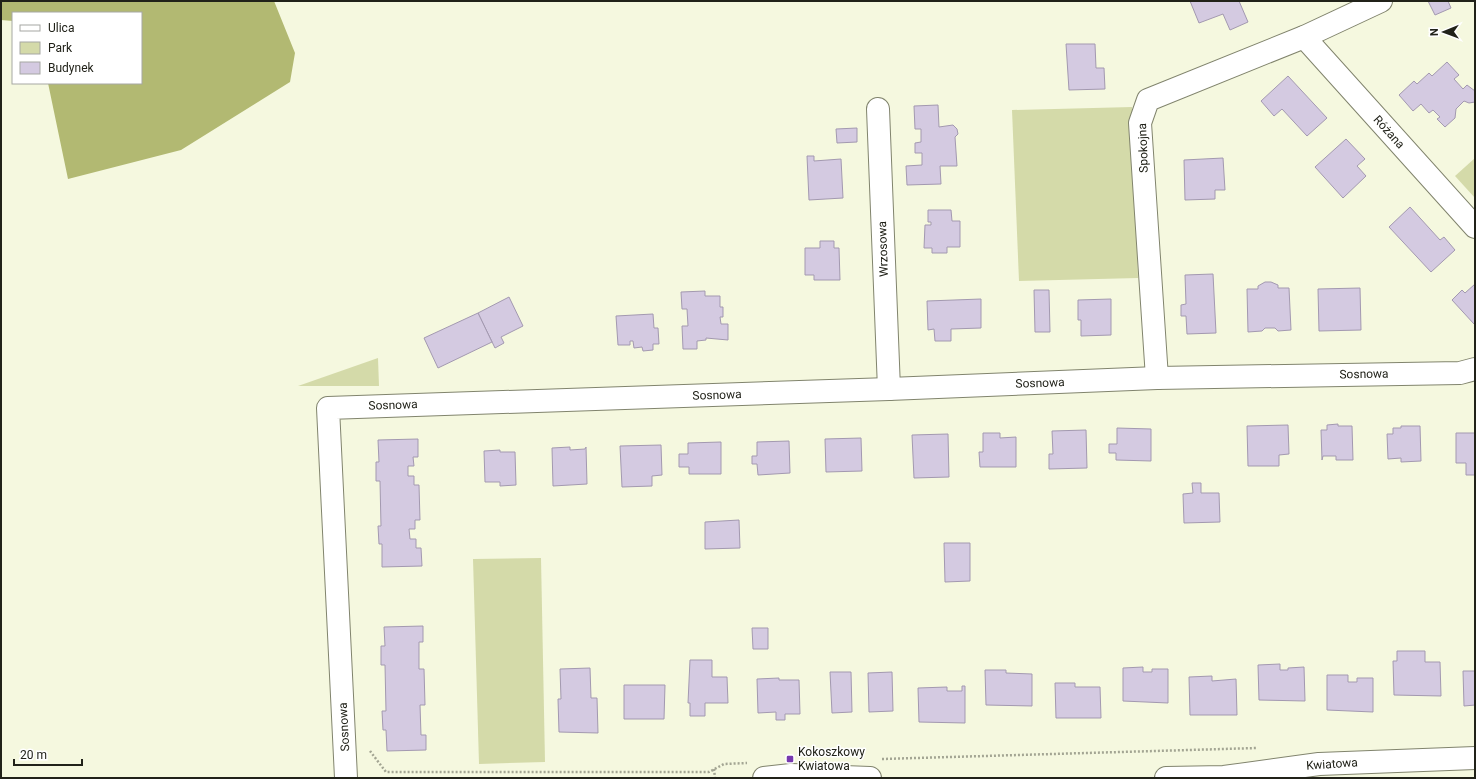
<svg xmlns="http://www.w3.org/2000/svg" width="1476" height="779" viewBox="0 0 1476 779" font-family="Roboto,sans-serif">
<rect width="100%" height="100%" fill="#f5f8df"/>
<g fill="#d4daa9">
<path d="M1132 107 1138 278 1019 281 1012 110Z"/>
<path d="M1475 158V198L1455 176Z"/>
<path d="M378 358 379 386H298Z"/>
<path d="M541 558 545 762 479 764 473 559Z"/>
</g>
<path fill="#b2b972" d="M1 1H274L295 53 290 82 181 150 68 179 48 83H141V13H13V21L1 20Z"/>
<g fill="#d4cae1" stroke="#a399b0">
<path d="M1190 1H1239L1248 22 1230 30 1223 14 1199 23Z"/>
<path d="M1428 1H1448L1451 8 1435 15Z"/>
<path d="M1066 44H1095L1096 68H1104L1105 89 1069 90Z"/>
<path d="M1447 62 1459 75 1454 79 1463 89 1467 85 1475 91V102L1469 103 1464 101 1456 109 1455 118 1445 127 1437 119 1440 117 1433 110 1429 113 1421 104 1413 111 1399 95 1414 81 1417 84 1429 73 1432 76Z"/>
<path d="M1288 76 1327 118 1307 136 1282 109 1274 116 1261 101Z"/>
<path d="M938 105 939 127 953 125 957 129 958 134 955 137 957 166H940L941 184 907 185 906 166 922 165V153H915V143L921 142V129H915L914 106Z"/>
<path d="M857 128V142L837 143 836 129Z"/>
<path d="M1346 139 1365 159 1357 166 1366 176 1343 198 1315 167Z"/>
<path d="M807 156H814V161L841 159 843 198 809 200Z"/>
<path d="M1223 158 1225 190H1215V199L1185 200 1184 160Z"/>
<path d="M1410 207 1440 240 1444 237 1455 250 1431 272 1389 227Z"/>
<path d="M928 210H951L952 221H960V247H947V253H932V248H924L925 225H931V222H928Z"/>
<path d="M820 241H834V248H839L840 280H814V275H805V248H820Z"/>
<path d="M1213 274 1216 333 1187 334 1186 316H1181V305L1186 304 1185 275Z"/>
<path d="M1265 282H1271L1278 285V288H1289L1291 330 1278 331 1275 328H1265L1262 331 1248 332 1247 289H1258V286Z"/>
<path d="M1475 284V323L1474 324 1452 300 1462 290 1465 293Z"/>
<path d="M1360 288 1361 330 1319 331 1318 289Z"/>
<path d="M1034 290H1049L1050 332H1035Z"/>
<path d="M705 291V296H720V307H723V317H720L721 324H728V340L706 338V340L697 341V349H683L682 326H688L687 309H682L681 292Z"/>
<path d="M509 297 523 326 501 337 504 343 495 348 478 313Z"/>
<path d="M981 299V328L951 329V341H935L934 329 928 330 927 301Z"/>
<path d="M1111 299V335L1081 336V320H1078V300Z"/>
<path d="M478 313 492 342 438 368 424 338Z"/>
<path d="M653 314 654 328H658L659 344H653V350L643 351 642 347 634 348 633 341H630V345H618L616 316Z"/>
<path d="M1338 424V426H1352L1353 460H1336V456H1323L1322 460 1321 430H1327V425Z"/>
<path d="M1288 425 1289 454 1279 455V466H1248L1247 426Z"/>
<path d="M1401 426H1420L1421 461 1401 462V458L1388 459 1387 434H1393V428H1401Z"/>
<path d="M1117 428 1151 429V461L1116 460V453H1109V444H1117Z"/>
<path d="M1086 430 1087 468 1049 469V454H1053L1052 431Z"/>
<path d="M983 433H1000V438L1016 437V467H980L979 452H983Z"/>
<path d="M1456 433H1475V475H1466V463H1456Z"/>
<path d="M948 434 949 477 914 478 912 435Z"/>
<path d="M861 438 862 471 826 472 825 439Z"/>
<path d="M418 439V457H413L414 466H408V476H414V485H419L420 520H415V529H409L410 539H416V548H421L422 566 382 567V544H379L378 526H381L380 481H376V462H379L378 440Z"/>
<path d="M789 441 790 473 758 475 757 464H752V456H757V442Z"/>
<path d="M721 442V474H689V467H679V454H688V443Z"/>
<path d="M661 445 662 475 652 476V486L622 487 620 446Z"/>
<path d="M570 447V450L585 449 586 447 587 484 553 486 552 448Z"/>
<path d="M500 450V452H515L516 485 500 486V482H485L484 451Z"/>
<path d="M1192 483H1201V493H1219L1220 522 1184 523 1183 494 1193 493Z"/>
<path d="M739 520 740 548 705 549V522Z"/>
<path d="M944 543H970V581L945 582Z"/>
<path d="M423 626V642H419V669H424L425 705H420L421 735H426V750L387 751 386 730H383L382 711H386L385 665H381V646H385L384 627Z"/>
<path d="M752 628H768V649H753Z"/>
<path d="M1397 651H1425V662H1440L1441 696 1394 695 1393 661H1397Z"/>
<path d="M690 660H712V677H727L728 703H705V716H690V703H688Z"/>
<path d="M1280 664V670H1288V668L1304 667 1305 701 1259 700 1258 665Z"/>
<path d="M1143 667V672H1152V669H1168V703L1123 701V668Z"/>
<path d="M590 668 591 698H597L598 733 559 732 558 699H561L560 669Z"/>
<path d="M985 670H1006V673L1032 674V706L986 705Z"/>
<path d="M1463 671H1475V707V705L1464 706Z"/>
<path d="M830 672H851L852 712 832 713Z"/>
<path d="M892 672 893 711 869 712 868 673Z"/>
<path d="M1327 675H1348V682H1357V678H1373V712L1327 710Z"/>
<path d="M1212 676V681L1236 679 1237 715H1190L1189 677Z"/>
<path d="M779 678V680H799L800 714H785V720H776V712L758 713 757 679Z"/>
<path d="M1055 683H1075V687H1100L1101 718H1056Z"/>
<path d="M624 685H665L664 719H624Z"/>
<path d="M962 686H965V723L919 722 918 688 947 687V691H962Z"/>
</g>
<g fill="none" stroke-linecap="round" stroke-linejoin="round">
<g stroke="#81846d" stroke-width="24">
<g id="minor">
<path d="M1304 37 1475 227"/>
<path d="M878 109 889 389"/>
<path d="M1157 378 1140 123 1148 100 1304 37 1381 1"/>
<path d="M346 778 328 408 889 389 1157 378 1460 373 1475 369"/>
<path d="M764 778 791 775 870 778"/>
<path d="M1166 778 1224 777 1319 764 1475 758"/>
</g>
</g>
<g stroke="#a3a593" stroke-width="2.5" stroke-dasharray="2 2" stroke-linecap="butt">
<path d="M370 751 386 772H709L724 764 747 763"/>
<path d="M882 759 1257 748"/>
<path d="M714 769 715 778"/>
</g>
<use href="#minor" stroke="#fff" stroke-width="22"/>
</g>
<rect fill="#7739ae" stroke="#fff" stroke-width="1.5" x="786" y="755" width="8" height="8" rx="2"/>
<g text-anchor="middle" stroke-width="3" stroke-linejoin="round" paint-order="stroke">
<g font-size="12" fill="#212219" stroke="#fff">
<text transform="translate(1389 132) rotate(48)" y="4">Różana</text>
<text transform="translate(1143 148) rotate(-92)" y="4">Spokojna</text>
<text transform="translate(883 249) rotate(-92)" y="4">Wrzosowa</text>
<text transform="translate(1364 374) rotate(-1)" y="4">Sosnowa</text>
<text transform="translate(1040 383) rotate(-2)" y="4">Sosnowa</text>
<text transform="translate(717 395) rotate(-2)" y="4">Sosnowa</text>
<text transform="translate(393 405) rotate(-2)" y="4">Sosnowa</text>
<text transform="translate(344 727) rotate(-93)" y="4">Sosnowa</text>
<text transform="translate(1332 764) rotate(-4)" y="4">Kwiatowa</text>
</g>
<g font-size="12" fill="#212219" stroke="#fff" text-anchor="start">
<text x="798" y="756">Kokoszkowy<tspan x="798" dy="14">Kwiatowa</tspan></text>
</g>
</g>
<rect width="1476" height="779" fill="none" stroke="#212219" stroke-width="4"/>
<rect x="12" y="12" width="130" height="72" fill="#ffffff" stroke="#a6a7a3"/>
<rect x="20" y="25" width="20" height="6" fill="#ffffff" stroke="#a6a7a3"/>
<text x="48" y="32" font-size="12" fill="#212219">Ulica</text>
<rect x="20" y="42" width="20" height="12" fill="#d4daa9" stroke="#a6a7a3"/>
<text x="48" y="52" font-size="12" fill="#212219">Park</text>
<rect x="20" y="62" width="20" height="12" fill="#d4cae1" stroke="#a6a7a3"/>
<text x="48" y="72" font-size="12" fill="#212219">Budynek</text>
<g transform="translate(1444 32) rotate(269)" stroke="#ffffff" stroke-width="3" paint-order="stroke">
<path d="M0-3L7 15L0 10L-7 15Z" fill="#212219"/>
<text y="-6" font-size="11" font-weight="bold" text-anchor="middle" fill="#212219">N</text>
</g>
<path d="M14 759v6h68v-6" fill="none" stroke="#212219" stroke-width="2"/>
<text x="20" y="759" font-size="12" fill="#212219" stroke="#ffffff" stroke-width="3" paint-order="stroke">20 m</text>
</svg>
